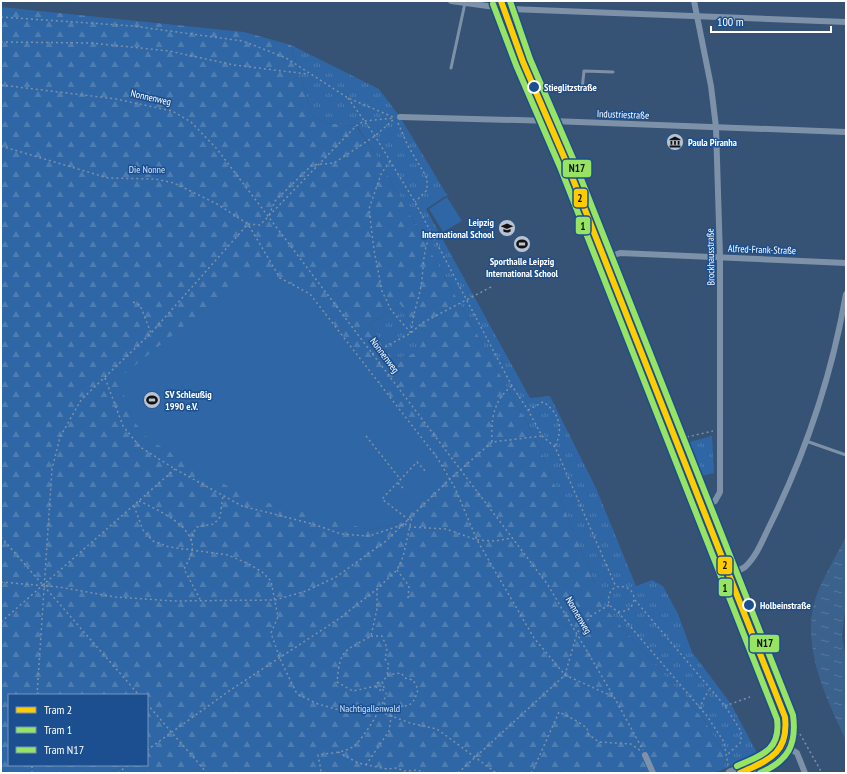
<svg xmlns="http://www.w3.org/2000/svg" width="847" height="774" viewBox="0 0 847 774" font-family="'PT Sans Narrow',sans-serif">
<defs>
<pattern id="grass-tufts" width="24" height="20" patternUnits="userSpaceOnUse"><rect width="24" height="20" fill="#2f66a5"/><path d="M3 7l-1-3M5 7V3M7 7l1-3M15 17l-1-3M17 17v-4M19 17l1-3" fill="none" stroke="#4e7db2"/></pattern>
<pattern id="forest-firs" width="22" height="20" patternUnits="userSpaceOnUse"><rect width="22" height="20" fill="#2f66a5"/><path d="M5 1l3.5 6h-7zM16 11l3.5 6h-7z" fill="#4e7db2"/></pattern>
<pattern id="water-ripples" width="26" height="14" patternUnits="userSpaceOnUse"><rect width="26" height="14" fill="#3b618d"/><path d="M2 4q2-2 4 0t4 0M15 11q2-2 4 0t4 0" fill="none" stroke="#58799e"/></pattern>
</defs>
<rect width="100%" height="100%" fill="#365274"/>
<g fill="url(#grass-tufts)">
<path d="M291 45 379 89 400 117 447 195 426 209 530 398 550 396 596 488 636 586 652 580 663 586 678 614 692 652 731 704 757 753 755 756 724 769 725 755 704 720 605 608 535 437 376 155 357 126 325 123 312 115Z"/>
<path d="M400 304 412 322 423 344C412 356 407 358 391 357L370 324Z"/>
<path d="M712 436 714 473 702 476 686 443Z"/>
</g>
<path fill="url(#forest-firs)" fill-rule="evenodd" d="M1 7 244 32 291 45 312 115 325 123 356 126 376 155 535 437 605 608 704 720 725 755 724 769 714 773H1ZM310 294 438 459 447 476 400 523 371 530 338 520ZM400 304 412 322 422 344C412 356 408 358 391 357L370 324ZM9 695H147V765H9Z"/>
<g fill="#2f66a5">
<path d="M447 197 462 221 443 232 429 209Z"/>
<path d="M246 276 280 278 310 294 438 459 447 477 400 523 371 530 246 497 148 439 133 420 118 379Z"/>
</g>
<path fill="url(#water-ripples)" d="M846 536V604L842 636 846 660V740C826 699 801 646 815 600 821 580 837 555 846 536Z"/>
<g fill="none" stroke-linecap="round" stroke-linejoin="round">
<g stroke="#7d92a8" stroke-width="1.5" stroke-dasharray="2 3" stroke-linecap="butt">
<path d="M1 17 133 26 243 41 286 58 348 98 393 117"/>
<path d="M1 42 91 43 169 51 234 65 307 74"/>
<path d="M1 85 116 99 172 111 191 122 217 149 548 585 614 697 643 750"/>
<path d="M348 98 375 136 415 202 512 386 528 410 542 436 555 447 616 587"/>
<path d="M398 123 408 146 427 178V190L415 202"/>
<path d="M1 146 108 178 155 179 174 183 217 204 248 224 280 278 310 294 438 459 455 488 477 540 534 638 565 675 614 697"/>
<path d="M390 161 381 174 369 209 374 250 382 291 391 310 411 333"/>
<path d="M269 215 275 201 312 165 334 163 375 136 394 119"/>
<path d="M133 302 140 305 151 333"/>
<path d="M411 333C412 317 418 302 421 286 424 269 422 250 431 234"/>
<path d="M372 354 411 333 422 323 493 286"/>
<path d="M105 378 123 426 140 447 175 469 242 506 313 524 341 534 369 536 405 524 410 527 446 529 477 540 495 541 512 538"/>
<path d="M528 410 543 402C559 412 564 429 555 446"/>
<path d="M366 436 401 480"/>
<path d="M687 437 713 431"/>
<path d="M492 442C491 420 493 400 512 386"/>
<path d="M398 483 403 488"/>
<path d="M139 501C156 509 197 527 192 551 191 557 187 563 184 569L201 601"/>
<path d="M134 506 143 530 153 541 169 547 228 555 249 564 262 572 271 581 278 617 271 633 280 659 297 694 318 704 339 710 378 711 410 723 437 729 495 772 500 773"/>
<path d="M409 520 382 499 417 462 426 472"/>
<path d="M1 537 139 695"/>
<path d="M191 541 193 533 197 527 214 524 220 517 223 496"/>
<path d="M397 570 409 586 408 598"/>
<path d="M1 582 59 587 115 597 174 601 275 600 306 591 336 577 386 541 450 479 492 442 542 436"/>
<path d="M635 600 725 706 741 731V742L727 755"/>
<path d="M618 612C625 611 630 611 633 603 640 584 604 577 609 605L618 612 707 716 724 742 728 765"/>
<path d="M1 622 175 469"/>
<path d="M371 636H382L387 648 385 659 389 665 387 672 388 675"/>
<circle cx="380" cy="686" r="4"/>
<path d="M376 686 353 691 337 682C340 648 344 652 371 636L377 609V589"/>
<path d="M37 695 52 469 60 437 81 400 151 333 248 224 260 225 356 126 364 121 394 118"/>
<path d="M384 703 392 711"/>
<path d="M147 704 207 773"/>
<path d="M725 706 750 697"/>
<path d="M701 709 702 702 709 690"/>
<path d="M800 734 822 773"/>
<path d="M147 750 229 691 340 618 377 589 397 570 403 557 412 517"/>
<path d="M338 752 358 763 387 769 397 768 404 771 418 770 425 773"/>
<path d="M366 765 389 731 392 711C406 701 412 713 418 689L413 680 405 678 401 673 388 675 382 682"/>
<path d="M32 773V765"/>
<path d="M118 773 128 765"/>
<path d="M326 773 321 771 318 755C329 753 345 753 354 746 363 739 385 704 386 693L382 689"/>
<path d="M458 773 565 675 577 633 592 615 609 605"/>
<path d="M531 773 534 768 559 712 575 720 587 728 588 734 599 742 631 744 641 751"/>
</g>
<g stroke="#7d92a8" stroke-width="3">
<path d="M451 68 465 3"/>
<path d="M582 89 584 71 613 72"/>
<path d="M806 441 846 455"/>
</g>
<g stroke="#7d92a8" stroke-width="6">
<path d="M451 1 510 9 846 22"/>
<path d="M694 1 711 86 716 127 720 257V492L715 501 704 507"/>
<path d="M400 117 552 121 846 132"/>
<path d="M606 258 620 253 846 263"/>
<path d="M731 573C735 571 741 570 745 567 757 556 763 539 770 525 806 452 832 374 846 294"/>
<path d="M786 746 797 753 805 773"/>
<path d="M645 755 653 773"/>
</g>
<g stroke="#798da4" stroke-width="9">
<path d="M504 1 563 145 790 722C798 753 773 763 749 773"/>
<path d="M730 773C766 758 781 760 787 718"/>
</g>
<g stroke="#1b4f8f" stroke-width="9">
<path id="tram-1" d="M501 1 523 62 567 164 785 717C789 753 769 760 740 773"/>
</g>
<g stroke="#1b4f8f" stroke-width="9">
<path id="tram-2" d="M493 4 516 65 560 167 777 719C781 750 762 755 737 766"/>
</g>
<g stroke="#1b4f8f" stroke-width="9">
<path id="tram-3" d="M510 1 530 59 574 161 793 715C797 745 788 761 760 773"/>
</g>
<use href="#tram-1" stroke="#fc0" stroke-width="6"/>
<use href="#tram-2" stroke="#97e364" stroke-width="6"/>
<use href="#tram-3" stroke="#97e364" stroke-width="6"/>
</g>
<defs>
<g id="museum-disc" transform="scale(0.9)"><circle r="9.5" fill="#b9c2ce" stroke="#1b4f8f"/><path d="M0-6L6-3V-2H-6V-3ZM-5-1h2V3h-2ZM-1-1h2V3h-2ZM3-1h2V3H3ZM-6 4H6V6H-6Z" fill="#111"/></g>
<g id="school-disc" transform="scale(0.9)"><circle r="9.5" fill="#b9c2ce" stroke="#1b4f8f"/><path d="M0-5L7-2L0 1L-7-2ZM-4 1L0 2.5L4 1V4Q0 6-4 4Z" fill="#111"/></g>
<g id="stadium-disc" transform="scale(0.9)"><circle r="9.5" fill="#b9c2ce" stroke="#1b4f8f"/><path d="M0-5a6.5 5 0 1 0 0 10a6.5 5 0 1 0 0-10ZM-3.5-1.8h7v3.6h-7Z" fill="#111"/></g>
</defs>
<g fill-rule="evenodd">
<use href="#museum-disc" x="675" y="142"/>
<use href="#school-disc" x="507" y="228"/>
<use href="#stadium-disc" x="522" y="244"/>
<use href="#stadium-disc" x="152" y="400"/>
</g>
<g fill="#1b4f8f" stroke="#fff" stroke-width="2">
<circle cx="534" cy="87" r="6"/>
<circle cx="749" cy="605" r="6"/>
</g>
<g text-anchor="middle" stroke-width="3" stroke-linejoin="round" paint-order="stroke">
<g font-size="10" font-weight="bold" fill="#fff" stroke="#1b4f8f" text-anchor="start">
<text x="544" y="91">Stieglitzstraße</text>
<text x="760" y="609">Holbeinstraße</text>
</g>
<g font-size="10" fill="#fff" stroke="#1b4f8f">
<text transform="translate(151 97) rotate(13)" y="4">Nonnenweg</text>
<text transform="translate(623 114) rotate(2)" y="4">Industriestraße</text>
<text transform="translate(762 249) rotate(2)" y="4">Alfred-Frank-Straße</text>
<text transform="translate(710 257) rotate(-91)" y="4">Brockhausstraße</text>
<text transform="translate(385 355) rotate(53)" y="4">Nonnenweg</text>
<text transform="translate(579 615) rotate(60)" y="4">Nonnenweg</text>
</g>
<g font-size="10" font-weight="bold" fill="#fff" stroke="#1b4f8f" text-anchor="start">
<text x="688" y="146">Paula Piranha</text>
<text x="494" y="226" text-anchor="end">Leipzig<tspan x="494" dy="12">International School</tspan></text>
<text x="522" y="265" text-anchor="middle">Sporthalle Leipzig<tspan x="522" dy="12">International School</tspan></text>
<text x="165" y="398">SV Schleußig<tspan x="165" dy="12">1990 e.V.</tspan></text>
</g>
<g font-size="10" fill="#cfe3fa" stroke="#1b4f8f">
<text x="147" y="173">Die Nonne</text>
<text x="370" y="712">Nachtigallenwald</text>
</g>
</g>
<g stroke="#1b4f8f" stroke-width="1.5">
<rect x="562" y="159" width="30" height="19" rx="4" fill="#97e364"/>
<rect x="573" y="188" width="15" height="20" rx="4" fill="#fc0"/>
<rect x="575" y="216" width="16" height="19" rx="4" fill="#97e364"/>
<rect x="717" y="556" width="16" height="19" rx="4" fill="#fc0"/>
<rect x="718" y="578" width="15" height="19" rx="4" fill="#97e364"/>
<rect x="749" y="634" width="31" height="19" rx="4" fill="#97e364"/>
</g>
<g font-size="11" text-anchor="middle" font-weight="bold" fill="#111">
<text x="577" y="172">N17</text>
<text x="580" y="202">2</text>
<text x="583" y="230">1</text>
<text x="725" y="569">2</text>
<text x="725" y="592">1</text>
<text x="765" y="647">N17</text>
</g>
<rect width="847" height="774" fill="none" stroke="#ffffff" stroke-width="4"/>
<rect x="8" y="694" width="140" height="72" fill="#1b4f8f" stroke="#7695bc"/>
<rect x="16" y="707" width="20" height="6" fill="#ffcc00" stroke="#7695bc"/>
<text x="44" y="714" font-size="12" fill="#ffffff">Tram 2</text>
<rect x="16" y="727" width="20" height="6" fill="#97e364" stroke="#7695bc"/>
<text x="44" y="734" font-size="12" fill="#ffffff">Tram 1</text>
<rect x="16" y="747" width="20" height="6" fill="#97e364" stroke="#7695bc"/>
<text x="44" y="754" font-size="12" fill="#ffffff">Tram N17</text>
<path d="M711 26v6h120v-6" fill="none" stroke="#ffffff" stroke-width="2"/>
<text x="717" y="26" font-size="12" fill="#ffffff" stroke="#1b4f8f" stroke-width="3" paint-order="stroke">100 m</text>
</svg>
